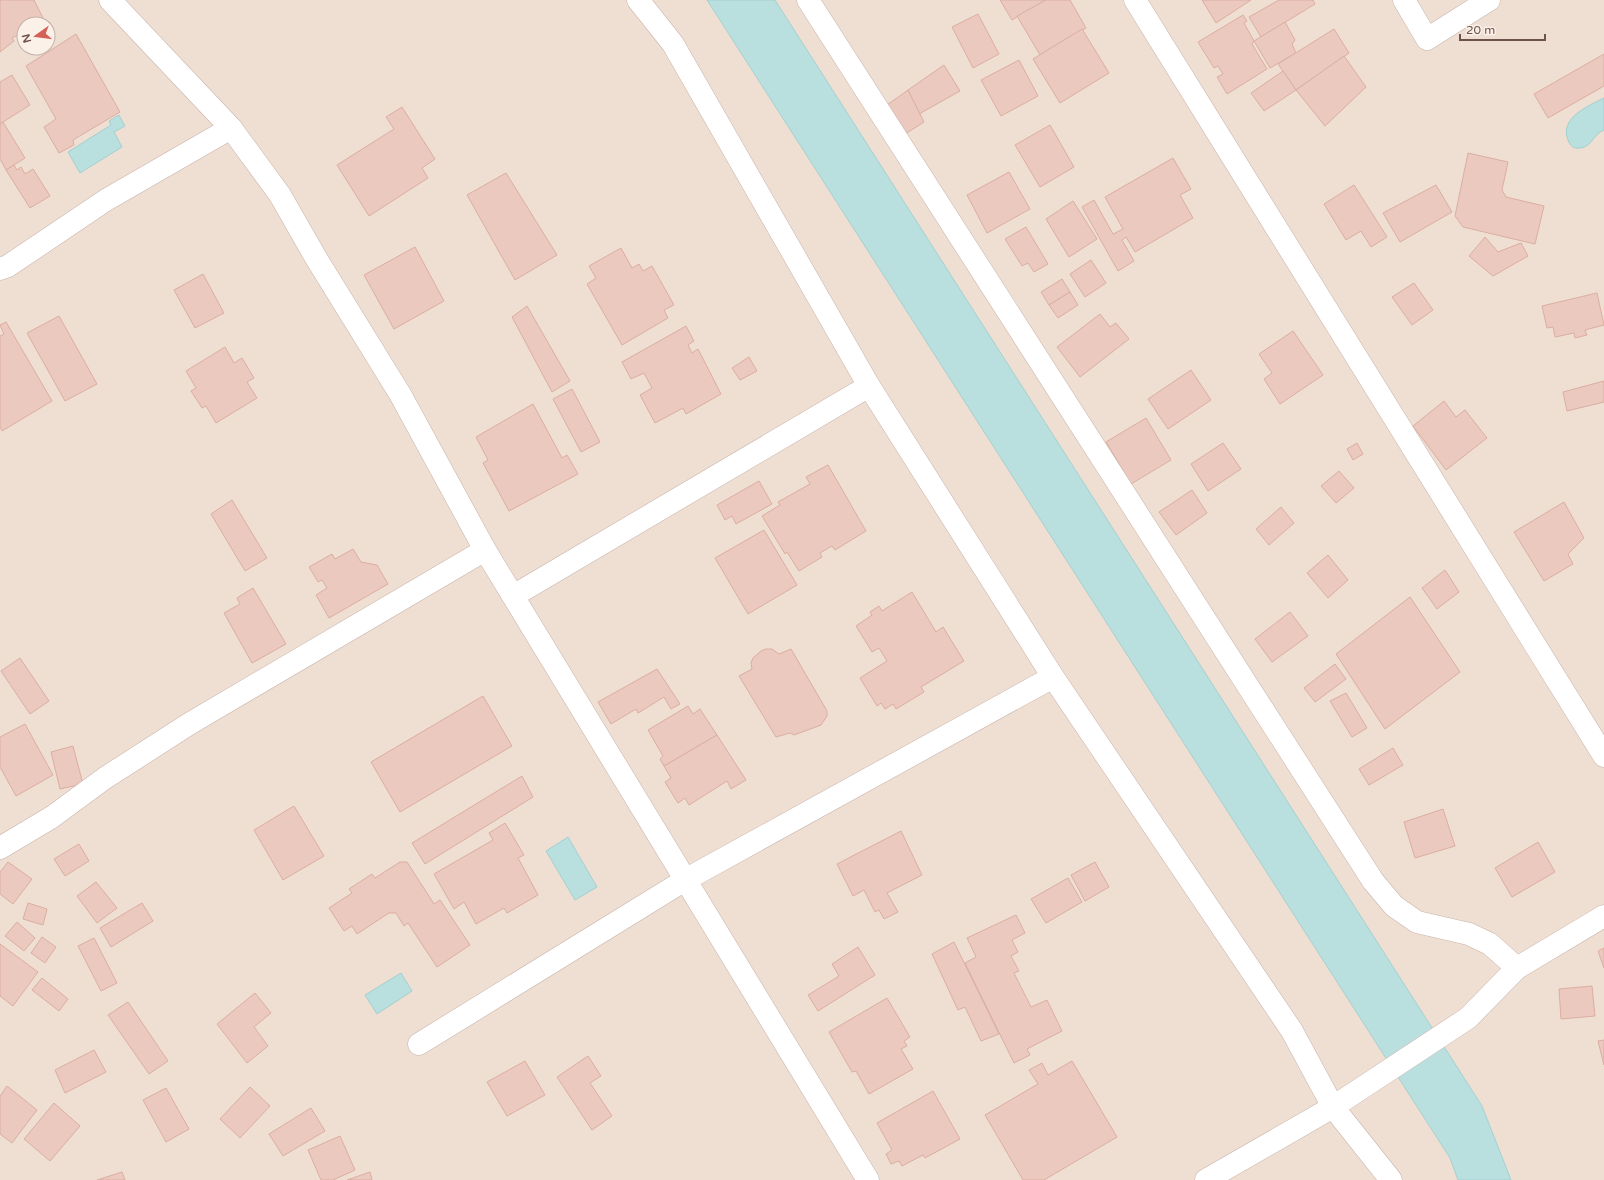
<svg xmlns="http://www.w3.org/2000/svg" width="1604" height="1180" viewBox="0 0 1604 1180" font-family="'Varela Round',sans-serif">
<rect width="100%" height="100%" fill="#f9ede3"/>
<g fill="#efded2" fill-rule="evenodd">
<path d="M0 0H707L1450 1158 1458 1180H0ZM24 24H48V48H24Z"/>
<path d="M775 0H1604V1180H1511L1482 1106Z"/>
</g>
<g fill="#badfdf" stroke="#a2d0d0">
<path d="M707 0H775L1482 1106 1511 1180H1458L1450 1158Z"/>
<path d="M1604 98V130C1593 134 1592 147 1580 148 1574 149 1570 146 1568 140 1559 118 1588 106 1604 98Z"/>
<path d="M119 115 125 126 114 132 122 147 80 173 68 152 111 125 109 121Z"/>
<path d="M568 837 597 887 575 900 546 851Z"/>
<path d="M401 973 412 991 377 1014 365 995Z"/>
</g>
<g fill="#ebc9be" stroke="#dbaea1">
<path d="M0 0H34L46 24H24V32L12 38 14 41 0 52Z"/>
<path d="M1000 0H1046L1012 20Z"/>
<path d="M1046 0H1070L1086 28 1040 55 1017 16Z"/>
<path d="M1202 0H1251L1216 23Z"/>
<path d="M1279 0H1313L1315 4 1261 37 1249 17Z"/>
<path d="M978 14 999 54 973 68 952 27Z"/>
<path d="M1243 15 1247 21 1244 23 1254 41 1252 44 1267 69 1227 94 1217 77 1223 74 1218 66 1214 68 1198 42Z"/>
<path d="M1285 22 1295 40 1292 44 1296 53 1270 68 1254 41Z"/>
<path d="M1082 29 1109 73 1060 103 1033 59Z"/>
<path d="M1334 29 1349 53 1296 90 1278 64Z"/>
<path d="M76 34 120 112 73 140 74 145 59 153 44 127 56 119 26 66Z"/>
<path d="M1604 54V86L1548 118 1534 94Z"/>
<path d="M1344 56 1366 87 1325 126 1296 90Z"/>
<path d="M1019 60 1038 96 1001 116 981 80Z"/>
<path d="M944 65 960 91 919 114 908 90Z"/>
<path d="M1283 71 1296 90 1264 111 1251 93Z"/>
<path d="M12 75 30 105 0 124V82Z"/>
<path d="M908 90 924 122 905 134 887 105Z"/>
<path d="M402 107 435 159 422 168 428 178 369 216 337 165 394 129 386 117Z"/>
<path d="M3 122 25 158 6 170 0 159V124Z"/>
<path d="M1050 125 1074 167 1040 187 1015 145Z"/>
<path d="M1468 153 1508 162 1502 190 1506 197 1544 206 1535 244 1463 227 1455 216Z"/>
<path d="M1173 158 1191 189 1180 195 1193 218 1135 252 1126 237 1122 240 1134 261 1118 271 1082 207 1094 200 1113 234 1123 229 1105 197Z"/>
<path d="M14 165 17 170 21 167 25 174 33 169 50 196 30 208 6 170Z"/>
<path d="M1009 172 1030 209 987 233 967 195Z"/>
<path d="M506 173 557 255 515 280 467 195Z"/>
<path d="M1354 185 1387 237 1371 247 1361 231 1346 240 1324 204Z"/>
<path d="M1436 185 1452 212 1400 242 1383 213Z"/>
<path d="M1073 201 1097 239 1069 257 1046 219Z"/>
<path d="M1026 227 1048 264 1034 272 1028 263 1022 266 1005 239Z"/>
<path d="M1485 237 1498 252 1521 243 1528 256 1493 276 1469 256Z"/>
<path d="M415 247 444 301 394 329 364 275Z"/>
<path d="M621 248 632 268 639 264 643 271 652 266 674 305 664 310 668 318 622 345 587 284 596 278 589 266Z"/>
<path d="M1091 260 1106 283 1085 297 1070 274Z"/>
<path d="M203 274 224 313 195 328 174 290Z"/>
<path d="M1062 279 1070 292 1049 305 1041 292Z"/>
<path d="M1414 283 1433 310 1412 325 1392 297Z"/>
<path d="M1070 292 1078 305 1058 318 1049 305Z"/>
<path d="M1597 293 1604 325 1585 330 1587 335 1575 338 1574 333 1555 337 1553 327 1547 328 1542 306Z"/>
<path d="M527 306 570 381 552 392 512 317Z"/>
<path d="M1100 314 1110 327 1116 323 1129 339 1080 377 1057 347Z"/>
<path d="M59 316 97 384 65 401 27 333Z"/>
<path d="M6 322 52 401 2 431 0 427V336L4 334 0 325Z"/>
<path d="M686 326 694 341 688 345 692 353 698 349 721 394 686 414 683 408 655 423 640 395 652 388 644 373 631 379 622 362Z"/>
<path d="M1293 331 1323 375 1280 404 1264 379 1272 373 1259 354Z"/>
<path d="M225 347 234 363 242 358 254 378 247 382 257 398 216 423 206 406 202 408 191 391 196 388 186 371Z"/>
<path d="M749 357 757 371 740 380 732 368Z"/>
<path d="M1191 370 1211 400 1168 429 1148 399Z"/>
<path d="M1604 381V402L1567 411 1563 392Z"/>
<path d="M572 389 600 442 581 452 553 399Z"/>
<path d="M1444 401 1456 417 1465 410 1487 438 1446 470 1413 426Z"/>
<path d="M533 404 562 458 567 455 578 474 509 511 483 463 488 460 476 437Z"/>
<path d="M1146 418 1171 460 1131 484 1106 442Z"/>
<path d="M1223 443 1241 469 1208 491 1191 464Z"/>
<path d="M1357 443 1363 454 1353 460 1347 449Z"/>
<path d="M828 465 866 531 835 550 832 546 820 553 822 557 799 571 787 552 785 554 762 516 780 505 778 502 810 484 806 477Z"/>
<path d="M1339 471 1354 488 1336 503 1321 486Z"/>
<path d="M759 481 772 504 736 524 732 516 725 520 717 505Z"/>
<path d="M1192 490 1207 513 1176 535 1159 512Z"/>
<path d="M232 500 267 558 245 571 211 514Z"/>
<path d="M1564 502 1584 538 1568 554 1573 564 1544 581 1514 532Z"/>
<path d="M1281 507 1294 523 1269 545 1256 529Z"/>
<path d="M764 530 797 585 748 614 715 558Z"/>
<path d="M353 549 361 562 377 565 388 584 329 618 316 595 327 588 322 580 318 582 309 567 332 554 335 559Z"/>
<path d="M1328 555 1348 580 1328 598 1307 573Z"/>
<path d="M1445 570 1459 592 1437 609 1422 588Z"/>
<path d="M253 588 286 644 252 663 224 613 240 604 237 598Z"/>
<path d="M912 592 936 632 943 627 964 661 921 687 924 692 896 709 893 704 885 709 881 703 877 706 860 678 887 661 879 648 872 652 856 626 872 615 870 612 879 606 882 611Z"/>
<path d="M1410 597 1460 672 1385 729 1336 654Z"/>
<path d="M1290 612 1308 636 1272 662 1255 639Z"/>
<path d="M766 649H772L779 654 791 649 827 711V716L821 725 794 735 790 733 776 737 739 676 752 669 751 663 753 658 761 651Z"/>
<path d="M20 658 49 701 30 714 1 671Z"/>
<path d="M1335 664 1346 679 1315 702 1304 688Z"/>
<path d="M657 669 680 704 671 709 664 697 638 713 636 709 611 724 598 702Z"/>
<path d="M1346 693 1367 728 1352 737 1330 701Z"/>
<path d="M483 696 512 746 400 812 371 762Z"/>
<path d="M688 706 693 714 700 709 717 735 664 766 660 759 663 756 648 730Z"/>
<path d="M25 724 53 775 16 796 0 767V737Z"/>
<path d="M717 735 746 780 731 789 727 781 689 805 685 798 678 803 665 782 671 778 664 766Z"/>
<path d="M73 746 83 784 60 789 51 752Z"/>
<path d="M1393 748 1403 765 1369 785 1359 769Z"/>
<path d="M522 776 533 797 425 864 412 843Z"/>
<path d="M294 806 324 856 283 880 254 830Z"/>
<path d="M1443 809 1455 846 1415 858 1404 822Z"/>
<path d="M505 823 524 855 518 858 538 895 507 913 504 908 476 924 464 902 454 909 434 874 493 840 489 833Z"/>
<path d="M901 831 922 875 887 893 898 912 884 919 879 910 875 912 864 890 853 896 837 864Z"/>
<path d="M1538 842 1555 872 1512 897 1495 868Z"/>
<path d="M79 844 89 861 65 876 54 859Z"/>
<path d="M8 862 32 879 13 904 0 894V872Z"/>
<path d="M400 862H407L434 904 440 900 470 945 437 967 408 923 404 926 396 913H389L357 934 352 926 344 931 329 908 352 893 349 889 372 874 375 878Z"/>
<path d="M1095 862 1109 887 1085 901 1071 875Z"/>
<path d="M1068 878 1082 902 1046 923 1031 899Z"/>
<path d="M96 882 117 908 97 923 77 896Z"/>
<path d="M28 903 47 909 43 925 23 919Z"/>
<path d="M142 903 153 921 111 947 100 928Z"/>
<path d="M1016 915 1025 933 1012 940 1018 952 1011 956 1019 971 1014 973 1031 1007 1047 1000 1062 1031 1027 1049 1030 1055 1014 1063 965 963 976 957 967 938Z"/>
<path d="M17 922 35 938 24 951 5 936Z"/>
<path d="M42 937 56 947 45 963 31 953Z"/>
<path d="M94 938 117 983 101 991 78 946Z"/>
<path d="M954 942 999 1034 981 1041 965 1007 958 1010 932 954Z"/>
<path d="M0 944 38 972 13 1006 0 996Z"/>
<path d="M858 947 875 975 818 1011 808 995 839 976 832 964Z"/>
<path d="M1604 948V968L1598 951Z"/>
<path d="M42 978 68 999 59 1011 32 990Z"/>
<path d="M1592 986 1595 1016 1561 1019 1559 989Z"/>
<path d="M255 993 271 1013 254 1027 268 1046 247 1063 217 1024Z"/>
<path d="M887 998 910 1037 904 1041 907 1046 901 1049 913 1069 869 1094 856 1071 852 1072 829 1032Z"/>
<path d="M128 1002 168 1061 149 1074 108 1015Z"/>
<path d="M1604 1040V1065L1598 1041Z"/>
<path d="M94 1050 106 1072 65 1093 55 1070Z"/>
<path d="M588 1056 601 1076 590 1083 612 1116 592 1130 557 1077Z"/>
<path d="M525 1061 545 1095 507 1116 487 1082Z"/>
<path d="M1072 1061 1117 1137 1044 1180H1023L985 1115 1038 1084 1029 1070 1042 1063 1048 1075Z"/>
<path d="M7 1086 37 1110 12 1143 0 1134V1096Z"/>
<path d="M250 1087 270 1106 240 1138 220 1119Z"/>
<path d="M166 1088 189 1129 166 1142 143 1100Z"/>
<path d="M933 1091 960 1139 925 1158 923 1155 902 1166 899 1161 891 1164 886 1154 892 1150 877 1123Z"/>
<path d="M54 1103 80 1126 50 1161 24 1139Z"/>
<path d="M311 1108 325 1131 283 1156 269 1134Z"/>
<path d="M340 1136 355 1170 333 1180H321L308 1150Z"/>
<path d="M122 1172 125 1180H97Z"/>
<path d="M370 1172 372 1180H347Z"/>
</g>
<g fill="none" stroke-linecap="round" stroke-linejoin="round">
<g stroke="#c8b4ab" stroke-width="23">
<g id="minor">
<path d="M110 0 231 128 280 195 316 258 400 394 485 550 868 1180"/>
<path d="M638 0 673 44 869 386 1053 677 1292 1031 1333 1107 1391 1180"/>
<path d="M808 0 1373 881 1394 906 1417 922 1469 934 1490 944 1517 968 1604 916"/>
<path d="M1135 0 1604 756"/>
<path d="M1404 0 1427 39 1489 0"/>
<path d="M0 269 8 266 106 200 231 128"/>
<path d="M513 596 869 386"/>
<path d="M0 848 52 817 105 778 189 724 485 550"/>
<path d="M419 1044 685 880 1053 677"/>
<path d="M1206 1180 1333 1107 1468 1018 1517 968"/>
</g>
</g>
<use href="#minor" stroke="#fff" stroke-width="22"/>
</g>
<g transform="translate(36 36) rotate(256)"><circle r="19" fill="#fcf1e8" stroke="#c3b2aa"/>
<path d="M0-3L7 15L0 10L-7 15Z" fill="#d46057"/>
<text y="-6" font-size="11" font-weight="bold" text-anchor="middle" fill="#6d534c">N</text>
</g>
<path d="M1460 34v6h85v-6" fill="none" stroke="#6d534c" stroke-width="2"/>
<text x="1466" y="34" font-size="12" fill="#6d534c" stroke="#fcf1e8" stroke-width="3" paint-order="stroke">20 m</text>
</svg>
